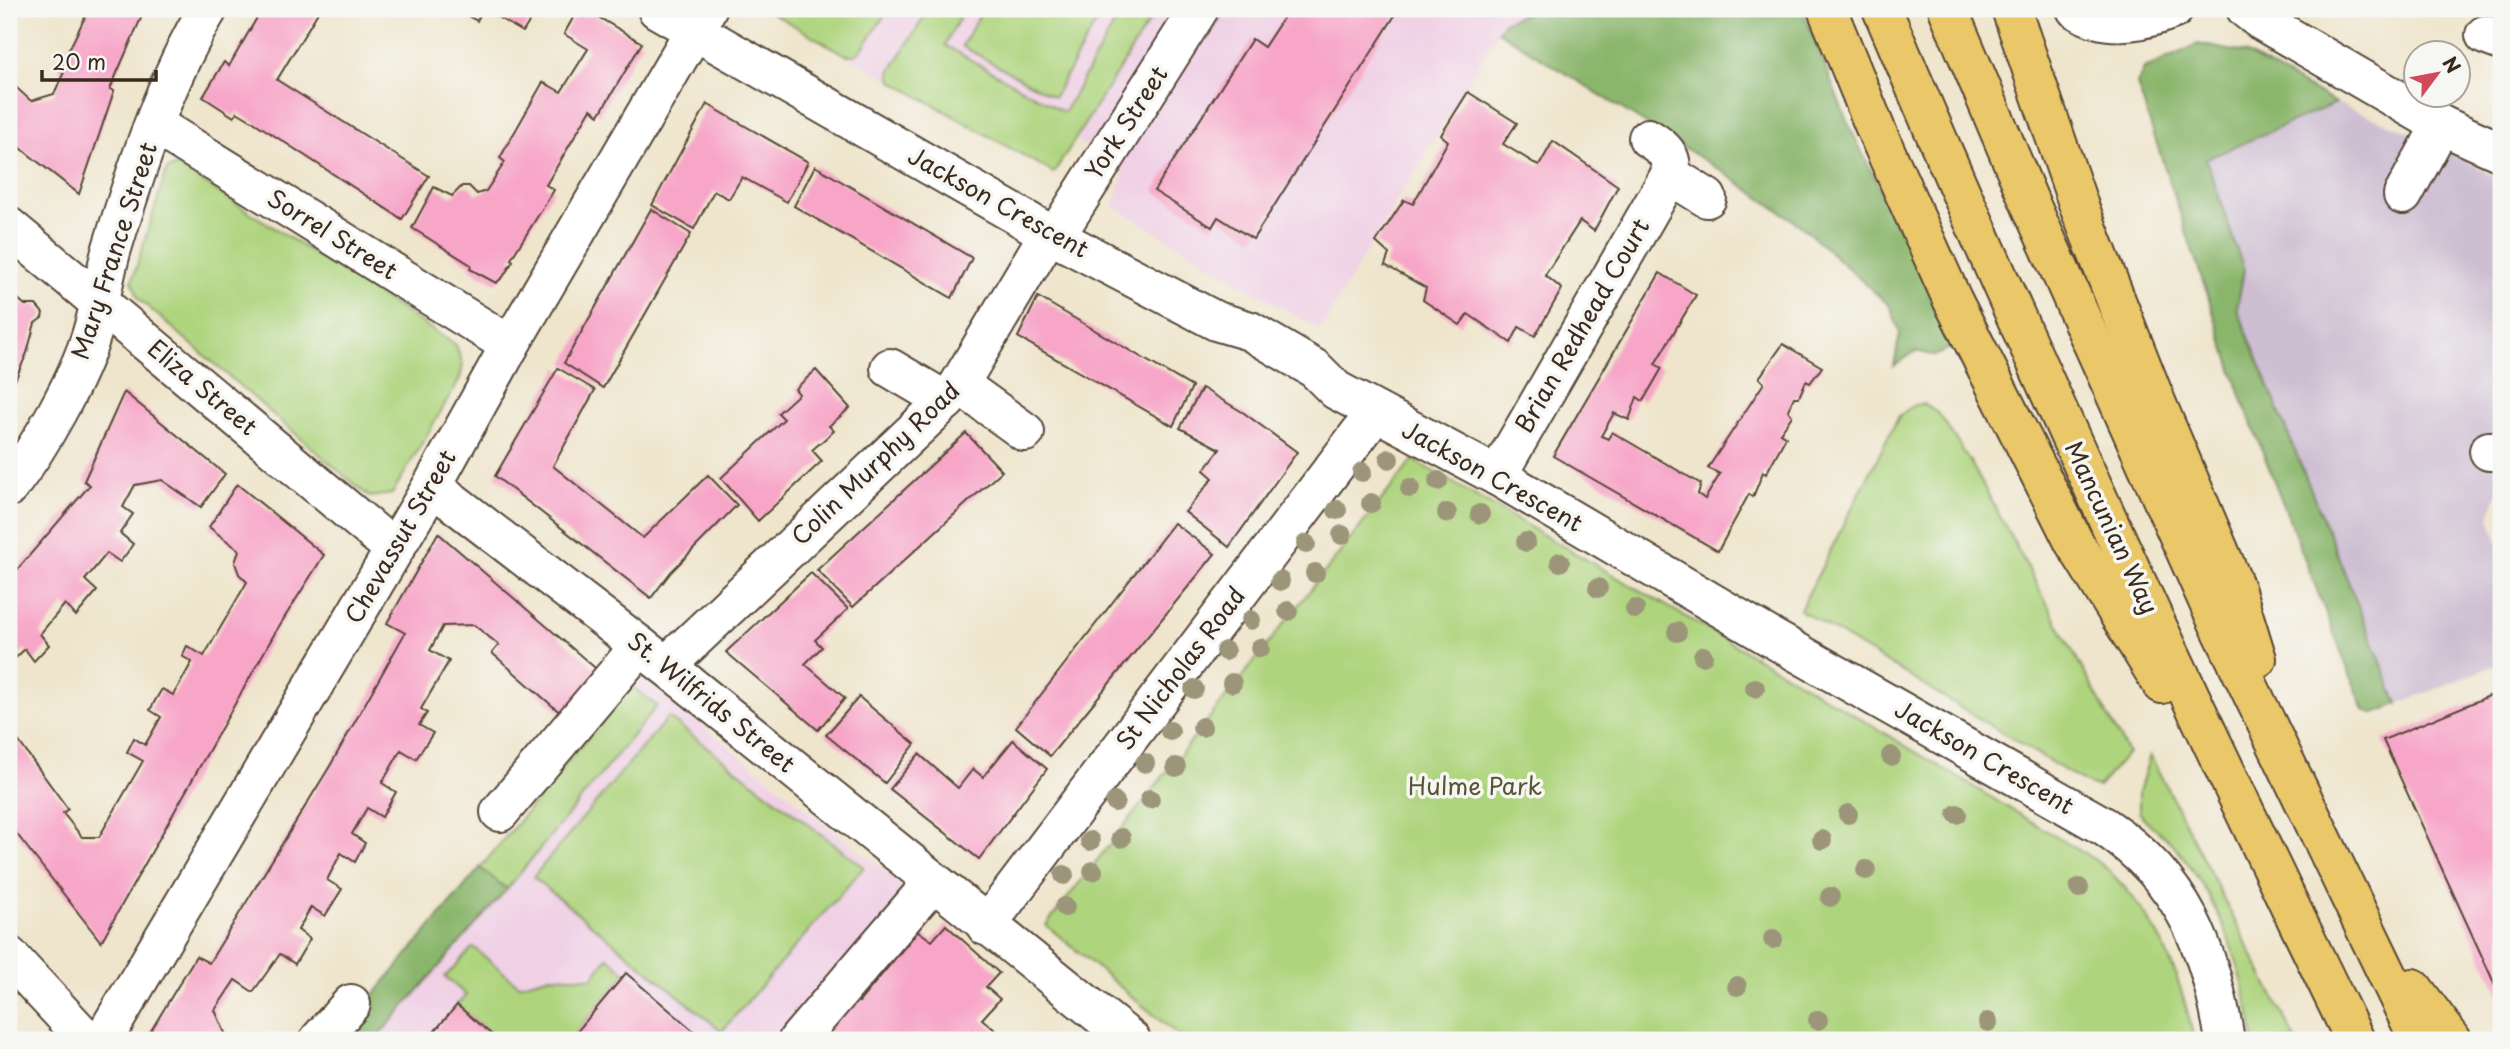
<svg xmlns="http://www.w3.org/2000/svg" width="2510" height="1049" viewBox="0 0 2510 1049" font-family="'Playpen Sans',sans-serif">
<rect width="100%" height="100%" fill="#f6f6f2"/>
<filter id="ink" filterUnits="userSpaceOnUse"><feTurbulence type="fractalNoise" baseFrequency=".0143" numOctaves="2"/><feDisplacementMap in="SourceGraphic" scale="14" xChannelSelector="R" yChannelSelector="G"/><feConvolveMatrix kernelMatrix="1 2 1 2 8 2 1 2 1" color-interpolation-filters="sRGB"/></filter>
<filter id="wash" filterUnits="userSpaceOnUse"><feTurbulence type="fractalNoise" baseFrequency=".00686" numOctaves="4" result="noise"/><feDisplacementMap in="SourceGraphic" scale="28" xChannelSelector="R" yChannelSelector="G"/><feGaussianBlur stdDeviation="1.57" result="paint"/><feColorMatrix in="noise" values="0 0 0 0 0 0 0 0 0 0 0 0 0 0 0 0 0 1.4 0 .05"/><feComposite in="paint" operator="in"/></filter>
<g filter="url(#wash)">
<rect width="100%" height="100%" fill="#efe5cc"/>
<g fill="#f0d0e5">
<path d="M765 9H1538L1504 21 1320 330 1113 206 1124 172 1076 140 1054 173Z"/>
<path d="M639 675 935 911 859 1002 851 996 815 1040H336Z"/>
</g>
<path fill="#cebed2" d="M2336 103 2412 133 2501 180V485L2489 516 2501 551V663L2398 704 2237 308 2244 270 2205 159Z"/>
<g fill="#aed47d" stroke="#747f4e" stroke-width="2">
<path d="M765 9H889L861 51 855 55H846Z"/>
<path d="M929 9H964L945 45 1064 112 1123 9H1157L1054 173 892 81 890 72Z"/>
<path d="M983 9H1104L1054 97 962 46Z"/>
<path d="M178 166 456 345 463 365 460 379 392 494 369 497 139 299 132 281 167 169Z"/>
<path d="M1924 404 1939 414 1971 463 2128 753 2098 787 2087 784 1800 610 1899 416 1914 405Z"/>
<path d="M1413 460 1801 683 2100 863C2154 910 2180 971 2194 1040H1184L1046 925Z"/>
<path d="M631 686 657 706 507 889 480 868Z"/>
<path d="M668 717 864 867 722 1031 533 877Z"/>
<path d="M2150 755 2296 1040H2254C2245 972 2221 903 2177 849 2166 836 2147 825 2139 812V792Z"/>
<path d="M473 947 519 985 550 976 592 978 608 957 626 973 570 1040H498L457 1005 466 995 445 977Z"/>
</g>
<g fill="#8ab66c" stroke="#627045" stroke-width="2">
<path d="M1538 9H1802L1847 121 1955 345 1935 356 1916 351 1894 366 1900 333 1890 306 1800 225 1723 172 1498 31 1505 21Z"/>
<path d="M2198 44 2245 53 2336 103 2206 159 2244 270 2237 308 2398 704 2372 714 2364 710 2242 399 2137 84 2144 69Z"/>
<path d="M480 868 507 889 375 1040H336Z"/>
</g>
<g id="blocks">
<g fill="#f7a6c8">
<path d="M89 9H145L110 89 114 91 79 194 9 139V81L31 101 54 94 64 72 59 70Z"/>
<path d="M262 9H320L277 80 429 176 402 219 252 121 237 112 234 117 203 97 224 62 229 66Z"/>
<path d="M455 9H483L477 21Z"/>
<path d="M484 9H537L523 32Z"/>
<path d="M1289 9H1399L1253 239 1218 217 1212 227 1154 191 1252 39 1264 47Z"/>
<path d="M2490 9H2501V23L2486 18Z"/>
<path d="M577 11 585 17 588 11 642 43 599 115 591 109 546 185 554 190 511 259 513 261 503 277 496 283 470 269 471 265 412 228 434 187 452 196 462 186H469L477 194 486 191 505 162 500 158 543 82 561 92 588 49 564 34Z"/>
<path d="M1468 92 1517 123 1503 144 1539 166 1553 141 1618 186 1594 231 1580 221 1545 275 1562 289 1535 336 1519 327 1511 343 1468 314 1460 325 1423 300 1426 288 1385 265 1389 254 1376 242 1404 200 1413 204 1448 141 1441 135Z"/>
<path d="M707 104 808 162 787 202 742 177 729 199 714 191 694 229 652 205Z"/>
<path d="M815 166 972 258 952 298 794 206Z"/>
<path d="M651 209 691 234 603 388 564 363Z"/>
<path d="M1660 273 1696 295 1655 364 1662 368 1643 401 1637 397 1629 420 1614 413 1601 436 1608 439 1612 432 1701 484 1698 494 1705 499 1720 474 1708 468 1764 383 1759 378 1783 344 1822 367 1810 383 1806 381 1799 397H1794L1788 410 1792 416 1780 433 1786 437 1766 474 1763 472 1753 497 1749 494 1718 551 1553 456Z"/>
<path d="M9 291 25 305H36L43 313 42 318 35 323 27 353 9 394Z"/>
<path d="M1038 297 1192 387 1173 426 1018 337Z"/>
<path d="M558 368 595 390 553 466 643 538 708 475 737 505 671 572 651 598 495 476Z"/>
<path d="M816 370 850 408 829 426 834 431 812 450 822 461 758 521 721 478 784 419 778 413 799 394 795 389Z"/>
<path d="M1202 388 1244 413 1297 452 1229 547 1185 512 1213 478 1204 470 1220 449 1180 428Z"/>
<path d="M124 392 225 474 201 507 162 480 135 485 123 507 133 514 120 533 133 544 127 553 120 562 107 553 85 580 97 591 76 616 65 604 40 634 49 645 34 661 25 649 11 662 9 579 90 485 84 481Z"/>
<path d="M966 433 1002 471 853 607 817 570Z"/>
<path d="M237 484 324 555 276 631 101 942 9 824V739L14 735 68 809 63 813 82 837H99L143 761 127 752 134 738 145 745 161 717 150 710 156 699 162 689 173 695 182 680 192 662 182 656 187 646 204 656 247 582 239 574 235 563 239 550 209 527Z"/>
<path d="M1174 523 1215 554 1050 756 1016 727Z"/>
<path d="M438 533 601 673 564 716 492 653 499 645 474 625 443 626 430 650 449 661 421 709 427 713 419 725 433 733 416 759 401 750 382 783 396 792 382 817 367 808 352 834 365 843 355 862 341 853 327 880 342 889 325 916 311 907 298 930 310 939 295 964 280 954 253 992 235 980 215 1010 228 1040H156L149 1034 196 956 209 963 330 766 405 633 387 623Z"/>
<path d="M811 573 848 609 815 640 822 647 805 664 845 698 818 730 726 652Z"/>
<path d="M2501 691V998L2383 740Z"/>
<path d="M859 697 915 744 885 783 826 735Z"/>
<path d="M1013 740 1047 769 979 859 890 789 919 754 958 788 973 769 983 777Z"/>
<path d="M946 925 999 973 986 987 1000 999 982 1019 995 1030 986 1040 973 1031 965 1040H815L851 995 859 1002 918 931 932 941Z"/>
<path d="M626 973 702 1038 700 1040H570Z"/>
<path d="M457 1005 498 1040H427Z"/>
</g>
</g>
</g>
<g filter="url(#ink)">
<use href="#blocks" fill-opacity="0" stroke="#564638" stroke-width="2"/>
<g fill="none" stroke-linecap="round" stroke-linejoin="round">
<g stroke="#564638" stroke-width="42">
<g id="minor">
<path d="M657 9 1055 237 1216 321 1250 331 1315 369 1336 390 1497 476 1772 638 2105 827C2184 880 2210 949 2225 1040"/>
<path d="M2076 9C2106 29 2142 22 2174 9"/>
<path d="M2246 9 2260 20 2441 125 2501 152"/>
<path d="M2485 35 2501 41"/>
<path d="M155 125 510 345"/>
<path d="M1648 138C1663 147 1674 156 1670 175L1707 198"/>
<path d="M2403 195 2441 125"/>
<path d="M9 227 394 549"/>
<path d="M1055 237 1199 9"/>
<path d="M890 368 946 401"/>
<path d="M960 385 1025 432"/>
<path d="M2489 451H2501"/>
<path d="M1497 476 1670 175"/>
<path d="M432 486 666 666 1131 1040"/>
<path d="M9 487C39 448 78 380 92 333 101 304 104 274 113 245 137 167 166 78 208 9"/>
<path d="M666 666 954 393 1049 233"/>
<path d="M500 812 640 646"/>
<path d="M986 926 1376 412"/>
<path d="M9 956 87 1040"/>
<path d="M103 1040 432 486 510 345 707 9"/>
<path d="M319 1040 351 1004"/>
<path d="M798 1040 933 882"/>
</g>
</g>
<g stroke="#564638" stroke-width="42">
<g id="highway">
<path d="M1827 9 1876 130 1952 299 2074 542 2162 684"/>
<path d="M1882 9C2029 357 2189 700 2355 1040"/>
<path d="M1948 9 2032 208 2211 608 2419 1040"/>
<path d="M2011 9 2080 209 2156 402 2235 588 2257 659"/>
<path d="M2413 988 2452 1040"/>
</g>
</g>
<use href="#minor" stroke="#fff" stroke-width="38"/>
<use href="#highway" stroke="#eac769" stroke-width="38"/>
</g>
<g fill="#9c957a">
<circle cx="1389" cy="459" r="10"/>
<circle cx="1362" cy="472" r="10"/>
<circle cx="1438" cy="481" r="10"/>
<circle cx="1410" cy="488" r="10"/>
<circle cx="1371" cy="503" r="10"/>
<circle cx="1337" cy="510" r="10"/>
<circle cx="1447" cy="513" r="10"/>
<circle cx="1480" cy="514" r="10"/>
<circle cx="1342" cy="535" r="10"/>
<circle cx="1526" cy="542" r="10"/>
<circle cx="1306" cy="544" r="10"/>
<circle cx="1560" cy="562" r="10"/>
<circle cx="1315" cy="573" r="10"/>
<circle cx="1280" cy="581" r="10"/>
<circle cx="1598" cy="588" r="10"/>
<circle cx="1635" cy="609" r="10"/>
<circle cx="1288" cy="611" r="10"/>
<circle cx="1251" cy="620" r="10"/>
<circle cx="1677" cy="632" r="10"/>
<circle cx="1260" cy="648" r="10"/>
<circle cx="1225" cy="651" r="10"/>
<circle cx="1703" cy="656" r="10"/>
<circle cx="1232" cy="683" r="10"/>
<circle cx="1755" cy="688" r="10"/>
<circle cx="1194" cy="689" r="10"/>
<circle cx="1202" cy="727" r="10"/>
<circle cx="1170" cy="731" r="10"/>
<circle cx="1891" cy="756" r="10"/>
<circle cx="1145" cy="763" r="10"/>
<circle cx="1176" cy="767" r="10"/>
<circle cx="1150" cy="799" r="10"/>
<circle cx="1115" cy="802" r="10"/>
<circle cx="1848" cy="814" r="10"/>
<circle cx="1957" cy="814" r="10"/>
<circle cx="1121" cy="838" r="10"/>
<circle cx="1822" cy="840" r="10"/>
<circle cx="1090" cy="841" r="10"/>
<circle cx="1866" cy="870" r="10"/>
<circle cx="1093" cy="871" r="10"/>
<circle cx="1064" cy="875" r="10"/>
<circle cx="2079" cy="888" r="10"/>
<circle cx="1830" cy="897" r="10"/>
<circle cx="1065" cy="907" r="10"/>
<circle cx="1773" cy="939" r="10"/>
<circle cx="1737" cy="986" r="10"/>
<circle cx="1818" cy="1020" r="10"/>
<circle cx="1988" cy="1022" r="10"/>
</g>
</g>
<g text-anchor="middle" stroke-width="7" stroke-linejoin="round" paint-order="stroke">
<g font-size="24" fill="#3b2a1e" stroke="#f6f6f2">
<text transform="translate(1127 123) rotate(-57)" y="8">York Street</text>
<text transform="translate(998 203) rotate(29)" y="8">Jackson Crescent</text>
<text transform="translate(332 235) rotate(32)" y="8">Sorrel Street</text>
<text transform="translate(115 251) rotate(-72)" y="8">Mary France Street</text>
<text transform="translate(1583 326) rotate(-60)" y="8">Brian Redhead Court</text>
<text transform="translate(202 388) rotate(40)" y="8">Eliza Street</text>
<text transform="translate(876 464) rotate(-44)" y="8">Colin Murphy Road</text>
<text transform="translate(1492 477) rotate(29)" y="8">Jackson Crescent</text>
<text transform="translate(2111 528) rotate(65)" y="8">Mancunian Way</text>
<text transform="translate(401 537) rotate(-60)" y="8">Chevassut Street</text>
<text transform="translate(1181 669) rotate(-53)" y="8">St Nicholas Road</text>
<text transform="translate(711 703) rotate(39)" y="8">St. Wilfrids Street</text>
<text transform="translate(1984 758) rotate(30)" y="8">Jackson Crescent</text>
</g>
<g font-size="24" fill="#585436" stroke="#f6f6f2">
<text x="1475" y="795">Hulme Park</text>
</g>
</g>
<rect width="2510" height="1049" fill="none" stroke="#f6f6f2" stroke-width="35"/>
<g transform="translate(2437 74) rotate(58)"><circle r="33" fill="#f6f6f2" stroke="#aba49d" stroke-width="2"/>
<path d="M0-5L12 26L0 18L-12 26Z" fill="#d1495b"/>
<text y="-10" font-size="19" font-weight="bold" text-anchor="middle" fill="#3b2a1e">N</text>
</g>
<path d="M42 70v10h114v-10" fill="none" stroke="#3b2a1e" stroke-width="3.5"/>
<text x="52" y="70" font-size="21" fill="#3b2a1e" stroke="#f6f6f2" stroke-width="5" paint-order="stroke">20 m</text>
</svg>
